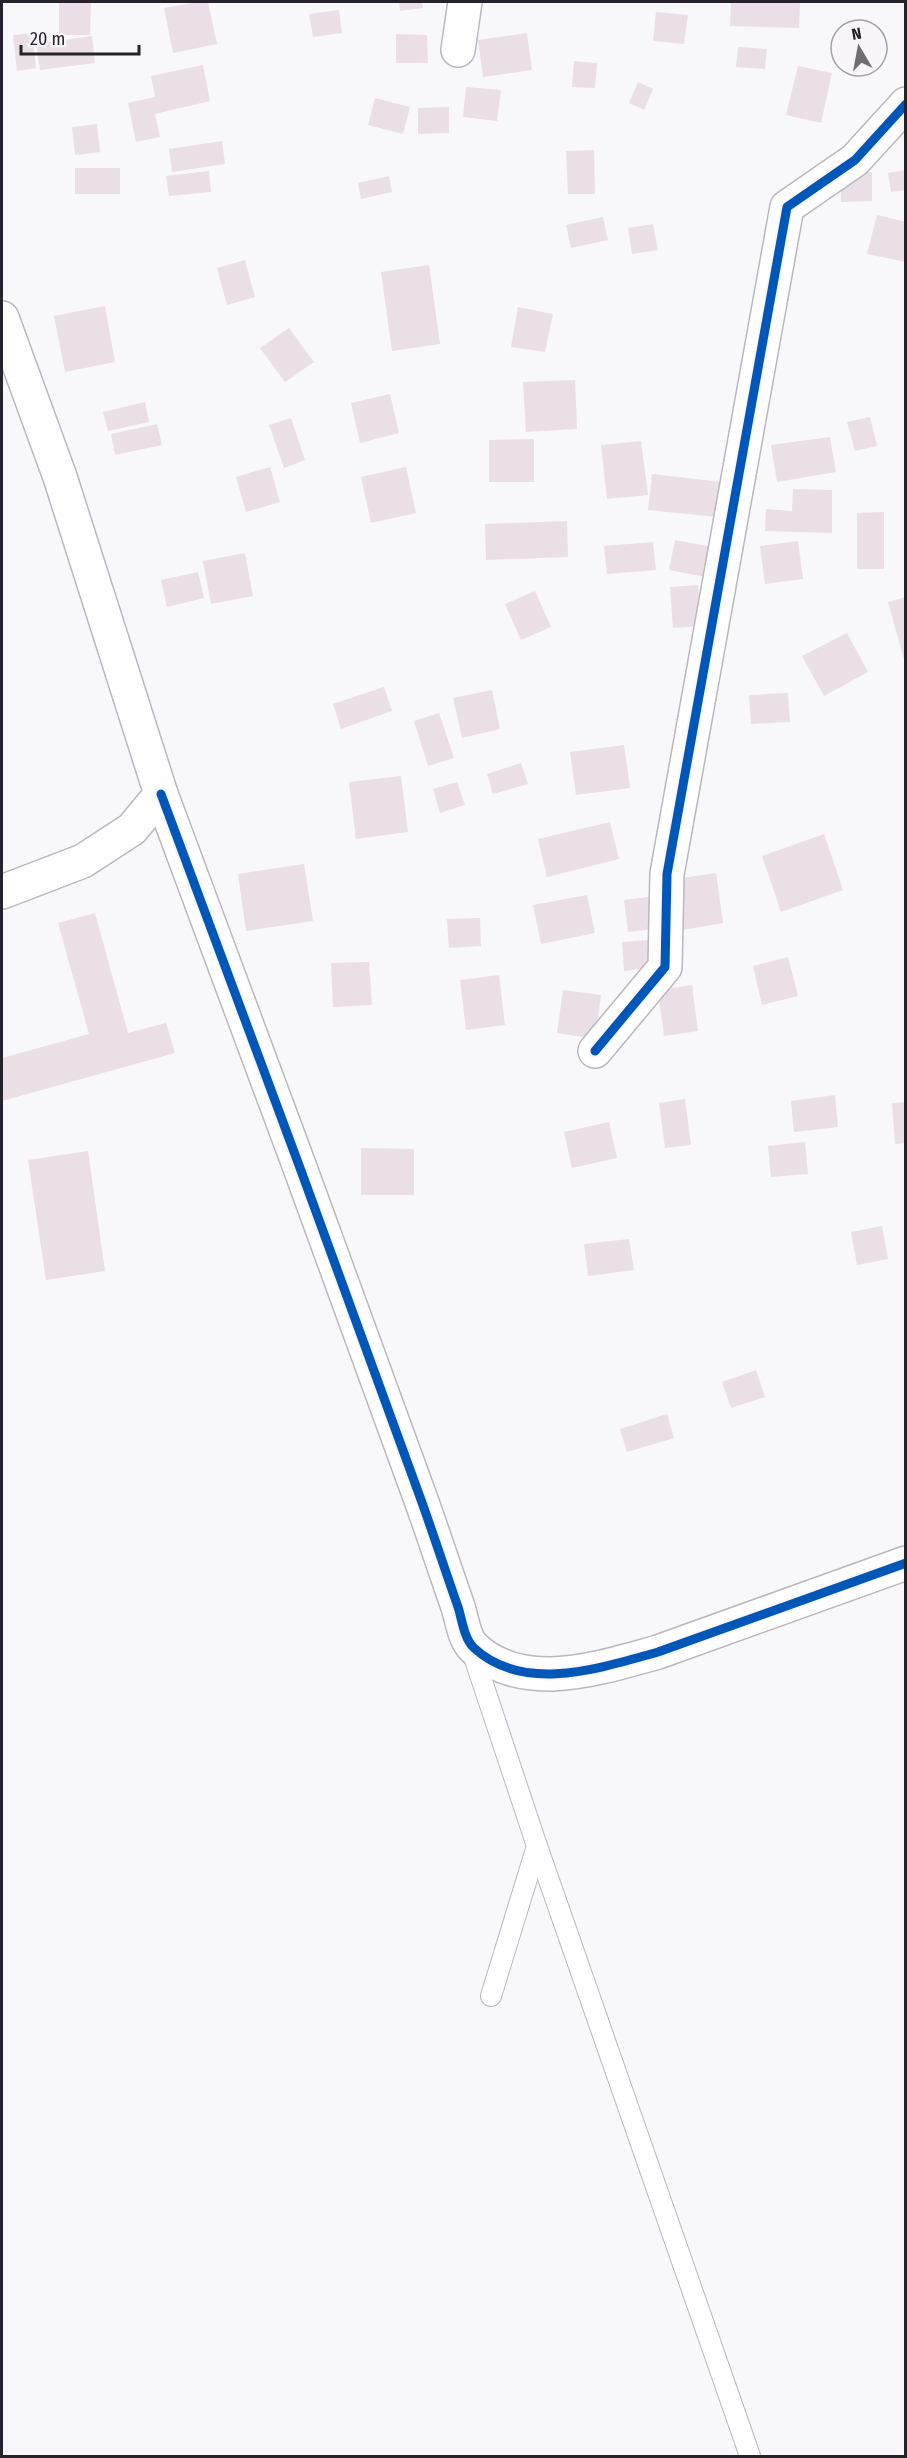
<svg xmlns="http://www.w3.org/2000/svg" width="907" height="2458" viewBox="0 0 907 2458" font-family="'Fira Sans Condensed',sans-serif">
<rect width="100%" height="100%" fill="#f8f7fa"/>
<g fill="#eadfe7">
<path d="M59 2H91L90 35H59Z"/>
<path d="M198 2H208L217 44 173 53 164 8Z"/>
<path d="M399 2H422L423 8 400 11Z"/>
<path d="M731 2H800L799 28 730 26Z"/>
<path d="M339 10 342 33 313 37 309 14Z"/>
<path d="M656 12 688 15 684 44 653 41Z"/>
<path d="M32 33 36 68 17 71 13 35Z"/>
<path d="M527 33 532 70 483 77 478 40Z"/>
<path d="M396 34 427 35 428 63H396Z"/>
<path d="M92 36 95 63 40 70 36 44Z"/>
<path d="M738 47 767 49 765 69 736 67Z"/>
<path d="M574 61 597 63 595 88 572 87Z"/>
<path d="M203 65 210 101 155 114 160 137 136 142 128 103 155 97 151 76Z"/>
<path d="M798 66 832 73 821 123 786 115Z"/>
<path d="M638 82 653 89 644 110 629 103Z"/>
<path d="M466 87 501 90 497 121 463 117Z"/>
<path d="M375 98 410 107 403 134 368 125Z"/>
<path d="M449 107V133L418 134V108Z"/>
<path d="M97 124 100 152 75 155 72 127Z"/>
<path d="M222 141 225 164 172 172 169 149Z"/>
<path d="M594 150 595 194H568L566 151Z"/>
<rect x="75" y="168" width="45" height="26"/>
<path d="M905 170 906 190 891 192 888 173Z"/>
<path d="M209 171 211 192 169 196 166 176Z"/>
<path d="M872 172V201L841 202 840 173Z"/>
<path d="M389 176 392 192 361 199 358 183Z"/>
<path d="M877 215 906 222V262L867 254Z"/>
<path d="M603 217 608 240 571 248 566 225Z"/>
<path d="M653 224 658 250 632 254 628 228Z"/>
<path d="M245 260 255 297 227 305 217 268Z"/>
<path d="M429 265 440 344 392 351 381 272Z"/>
<path d="M105 306 115 362 65 372 54 316Z"/>
<path d="M518 307 553 314 545 352 511 347Z"/>
<path d="M289 328 314 362 285 382 260 348Z"/>
<path d="M575 380 577 429 526 432 523 382Z"/>
<path d="M390 394 399 433 360 443 351 403Z"/>
<path d="M145 402 149 422 108 431 103 412Z"/>
<path d="M870 417 877 446 855 451 847 422Z"/>
<path d="M291 418 305 460 284 468 269 425Z"/>
<path d="M157 424 162 445 115 455 111 434Z"/>
<path d="M830 437 836 472 777 482 771 445Z"/>
<path d="M534 439V482H489V440Z"/>
<path d="M641 441 648 495 607 499 601 445Z"/>
<path d="M270 467 280 502 246 512 236 477Z"/>
<path d="M406 467 416 513 371 523 361 477Z"/>
<path d="M652 474 721 482 716 517 648 510Z"/>
<path d="M793 489 832 490V533L765 531 766 509 792 511Z"/>
<path d="M884 512V569H857V513Z"/>
<path d="M567 521 568 557 486 560 485 524Z"/>
<path d="M675 540 712 547 706 577 669 570Z"/>
<path d="M798 541 803 579 765 584 760 546Z"/>
<path d="M653 542 656 570 607 574 604 546Z"/>
<path d="M245 553 253 596 211 604 203 561Z"/>
<path d="M198 572 204 598 167 607 161 580Z"/>
<path d="M698 585 702 626 673 628 670 587Z"/>
<path d="M535 591 551 627 521 640 505 604Z"/>
<path d="M906 597V663H905L888 602Z"/>
<path d="M847 633 868 672 824 696 802 656Z"/>
<path d="M384 687 392 711 341 729 333 704Z"/>
<path d="M492 690 500 729 462 738 453 698Z"/>
<path d="M788 693 790 722 751 724 749 695Z"/>
<path d="M439 713 454 758 428 766 414 721Z"/>
<path d="M624 745 630 788 576 795 570 752Z"/>
<path d="M521 763 528 784 493 794 487 774Z"/>
<path d="M401 776 408 832 356 839 349 782Z"/>
<path d="M457 782 465 805 440 813 433 789Z"/>
<path d="M610 822 619 859 547 877 538 839Z"/>
<path d="M824 834 843 890 781 912 762 856Z"/>
<path d="M304 864 313 921 246 931 238 874Z"/>
<path d="M716 873 723 923 683 930 675 879Z"/>
<path d="M587 895 595 933 541 944 533 905Z"/>
<path d="M657 896 660 928 628 932 624 900Z"/>
<path d="M95 913 128 1033 166 1023 175 1053 2 1101V1058L89 1034 58 923Z"/>
<path d="M480 918 481 946 449 948 447 919Z"/>
<path d="M650 940 652 968 624 971 622 942Z"/>
<path d="M788 957 798 996 762 1005 753 966Z"/>
<path d="M369 962 372 1005 333 1007 331 963Z"/>
<path d="M499 975 505 1025 466 1030 460 980Z"/>
<path d="M692 985 698 1031 664 1036 658 990Z"/>
<path d="M563 990 601 995 595 1039 557 1033Z"/>
<path d="M835 1095 838 1127 794 1132 791 1101Z"/>
<path d="M685 1099 691 1145 665 1148 659 1103Z"/>
<path d="M906 1102V1143L895 1144 892 1103Z"/>
<path d="M609 1122 617 1158 572 1168 564 1132Z"/>
<path d="M805 1142 808 1174 771 1177 768 1146Z"/>
<path d="M361 1148 414 1149V1195H361Z"/>
<path d="M88 1151 105 1271 46 1280 28 1160Z"/>
<path d="M882 1226 888 1259 857 1265 851 1232Z"/>
<path d="M629 1239 634 1270 588 1276 584 1244Z"/>
<path d="M756 1370 765 1397 731 1408 722 1382Z"/>
<path d="M667 1414 674 1438 627 1452 620 1429Z"/>
</g>
<g fill="none" stroke-linecap="round" stroke-linejoin="round">
<g stroke="#bab7be" stroke-width="22">
<g id="lane">
<path d="M471 1648 537 1846 750 2456"/>
<path d="M491 1996 537 1846"/>
</g>
</g>
<g stroke="#bab7be" stroke-width="36">
<g id="street">
<path d="M458 50 465 2"/>
<path d="M2 318 60 477 161 794 132 829 83 861 2 892"/>
<path d="M161 794C249 1028 335 1262 420 1497 433 1533 445 1570 458 1607 462 1619 464 1639 474 1648 524 1694 600 1668 658 1652L906 1563"/>
<path d="M595 1051 665 967 667 874 787 207 855 160 906 104"/>
</g>
</g>
<use href="#lane" stroke="#fefefe" stroke-width="20"/>
<use href="#street" stroke="#fefefe" stroke-width="33"/>
<g stroke="#f8f6fb" stroke-width="13">
<g id="cycleway">
<path d="M161 794C249 1028 335 1262 420 1497 433 1533 445 1570 458 1607 462 1619 464 1639 474 1648 524 1694 600 1668 658 1652L906 1563"/>
<path d="M595 1051 665 967 667 874 787 207 855 160 906 104"/>
</g>
</g>
<use href="#cycleway" stroke="#0057b8" stroke-width="9"/>
</g>
<rect width="907" height="2458" fill="none" stroke="#26222c" stroke-width="6"/>
<g transform="translate(859 48) rotate(350)"><circle r="28" fill="#f8f6fb" stroke="#a4a1a8" stroke-width="1.5"/>
<path d="M0-4.5L10 22L0 15L-10 22Z" fill="#706d74"/>
<text y="-9" font-size="16" font-weight="bold" text-anchor="middle" fill="#26222c">N</text>
</g>
<path d="M21 45v9h118v-9" fill="none" stroke="#26222c" stroke-width="3"/>
<text x="30" y="45" font-size="18" fill="#26222c" stroke="#f8f6fb" stroke-width="4.5" paint-order="stroke">20 m</text>
</svg>
